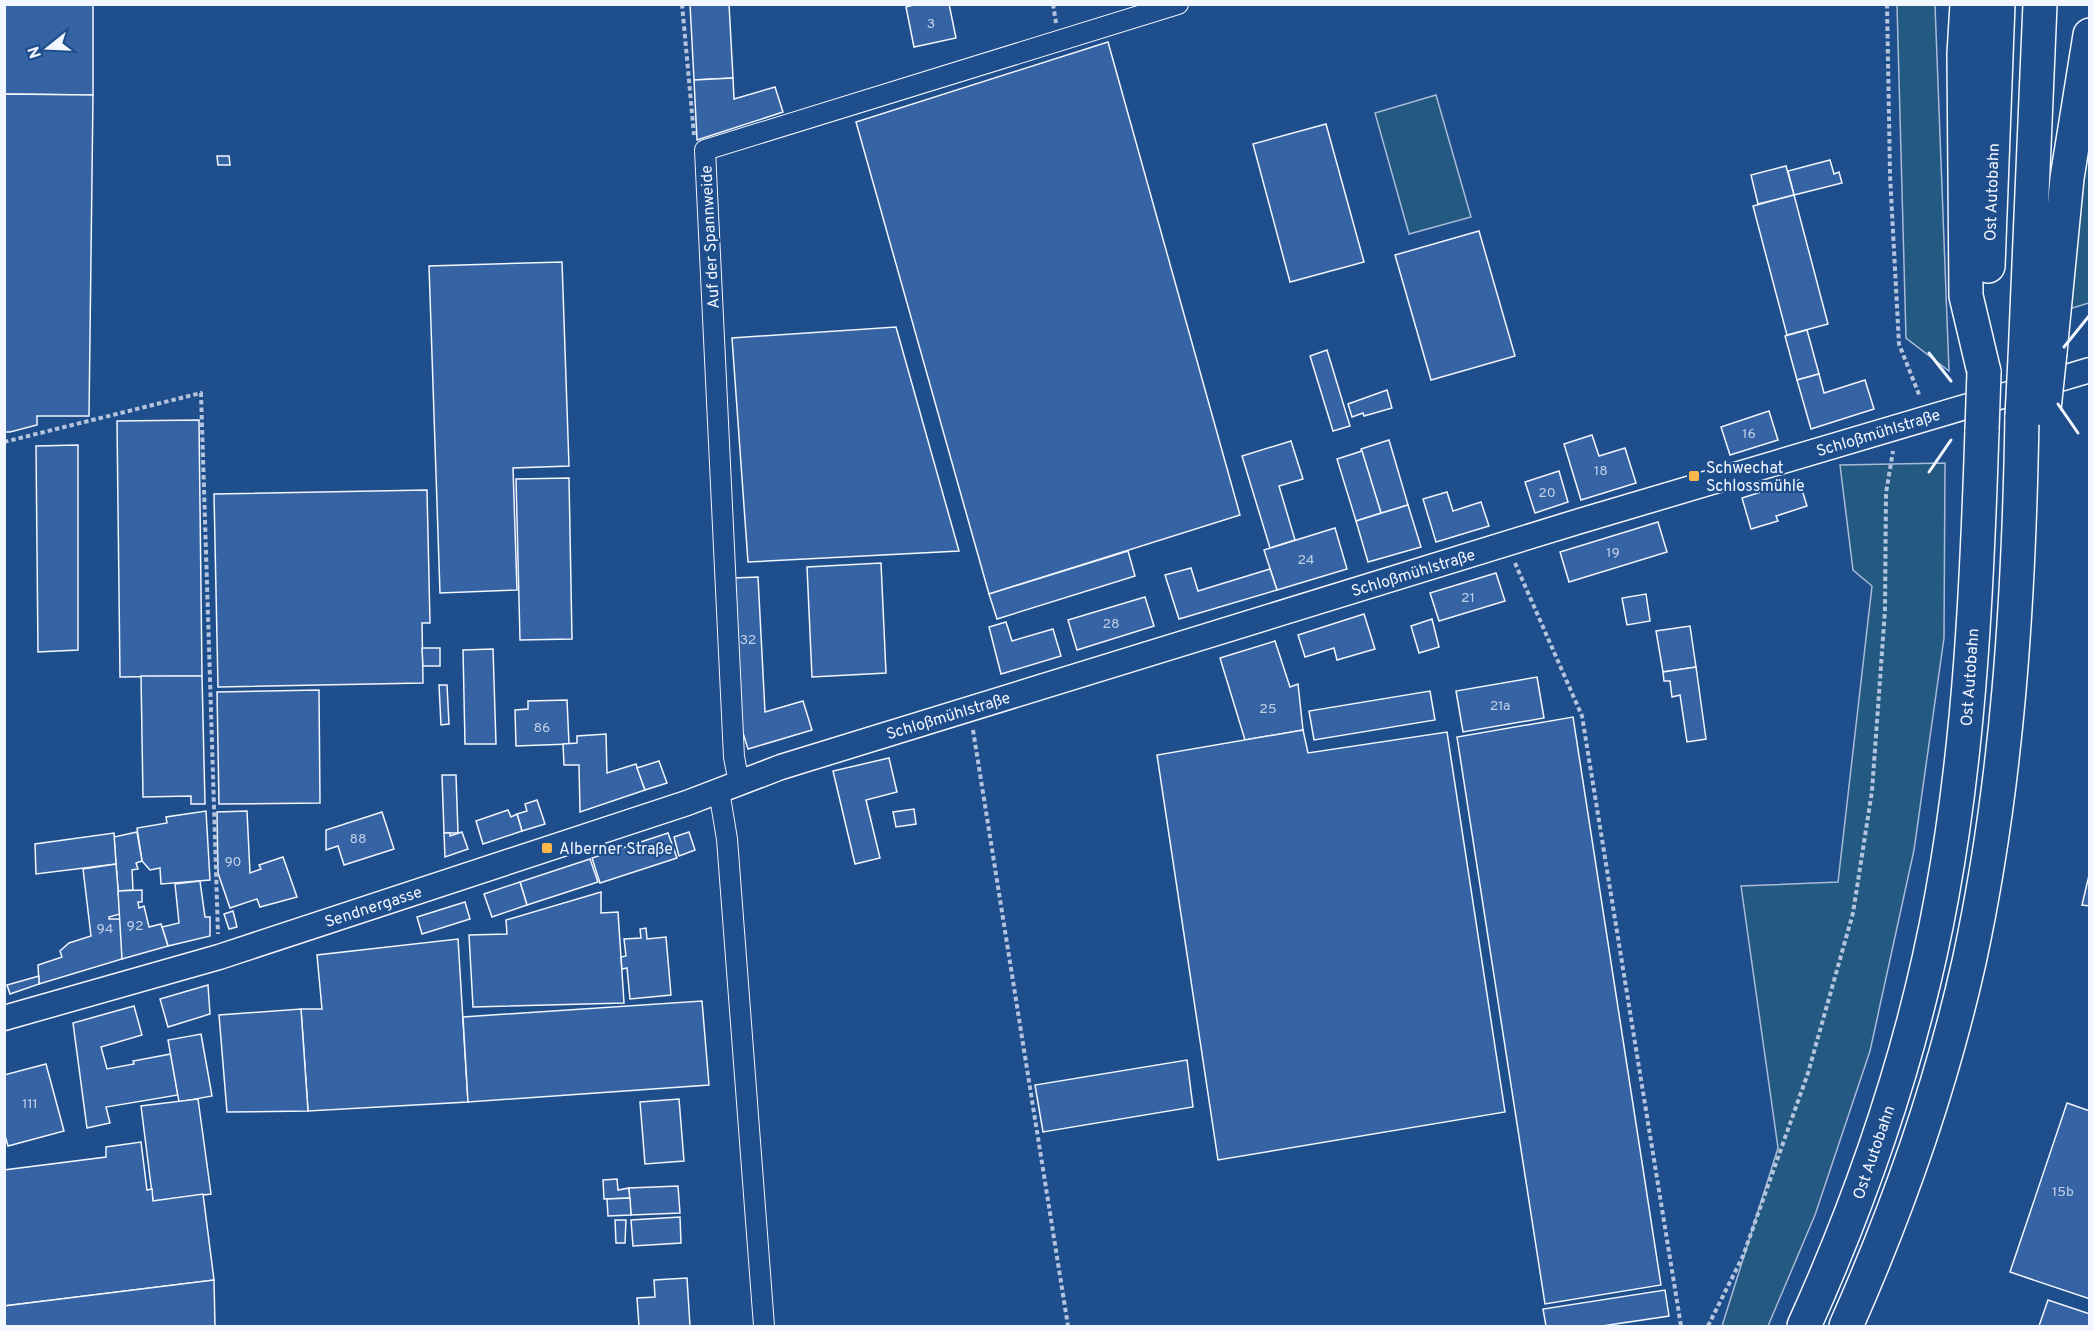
<svg xmlns="http://www.w3.org/2000/svg" width="2094" height="1331" viewBox="0 0 2094 1331" font-family="Overpass,sans-serif">
<rect width="100%" height="100%" fill="#1f4e8c"/>
<g fill="#245a82" stroke="#a8bbd7" stroke-width="1.5">
<path d="M1897 5H1935L1949 371 1906 338Z"/>
<path d="M1436 95 1471 217 1409 234 1375 113Z"/>
<path d="M2089 101V303L2069 309Z"/>
<path d="M1945 463 1944 638 1914 850 1870 1051 1815 1215 1768 1326H1722L1778 1148 1741 886 1838 882 1872 586 1853 570 1840 465Z"/>
</g>
<g fill="#3563a3" stroke="#f2f6ff" stroke-width="1.5">
<path d="M4 4H93V95L4 94Z"/>
<path d="M690 4H729L733 78 694 80Z"/>
<path d="M917 4H949L956 38 914 47 906 7Z"/>
<path d="M1108 42 1240 515 989 594 856 122Z"/>
<path d="M733 78 734 99 775 87 783 112 697 140 694 80Z"/>
<path d="M4 94 93 95 89 416H37V425L10 432H4Z"/>
<path d="M1326 124 1364 262 1290 282 1253 144Z"/>
<path d="M217 156H229L230 165H218Z"/>
<path d="M1830 160 1834 174 1839 172 1842 183 1794 195 1788 171Z"/>
<path d="M1786 166 1794 195 1758 204 1751 175Z"/>
<path d="M1794 195 1828 324 1787 335 1753 206Z"/>
<path d="M1479 231 1515 356 1431 380 1395 255Z"/>
<path d="M562 262 569 466 513 468 517 590 440 593 429 266Z"/>
<path d="M896 327 959 551 748 562 732 338Z"/>
<path d="M1807 330 1819 374 1797 380 1785 336Z"/>
<path d="M1327 350 1350 426 1333 431 1310 356Z"/>
<path d="M1819 374 1824 393 1865 380 1874 409 1811 429 1797 380Z"/>
<path d="M1387 390 1392 408 1364 416 1363 413 1352 417 1348 404Z"/>
<path d="M1769 411 1778 440 1730 455 1721 427Z"/>
<path d="M199 420 202 676 120 677 117 421Z"/>
<path d="M1592 435 1599 456 1625 448 1636 483 1581 500 1564 444Z"/>
<path d="M1389 440 1408 505 1381 513 1361 449Z"/>
<path d="M1291 441 1303 479 1279 486 1295 540 1270 548 1242 456Z"/>
<path d="M78 445V650L38 652 36 446Z"/>
<path d="M1362 451 1381 513 1356 521 1337 459Z"/>
<path d="M1559 471 1568 502 1535 513 1525 482Z"/>
<path d="M569 478 572 639 520 640 516 479Z"/>
<path d="M1799 480 1807 506 1776 516 1778 521 1751 529 1742 498Z"/>
<path d="M427 490 430 623H422L423 683 218 687 214 494Z"/>
<path d="M1447 492 1453 511 1481 502 1489 526 1436 542 1423 499Z"/>
<path d="M1408 505 1421 547 1368 562 1356 521Z"/>
<path d="M1658 522 1667 552 1569 582 1560 552Z"/>
<path d="M1335 528 1347 569 1277 590 1264 550Z"/>
<path d="M1128 551 1135 576 997 619 989 594Z"/>
<path d="M881 563 886 673 812 677 807 567Z"/>
<path d="M1191 568 1198 591 1270 569 1277 590 1179 619 1165 575Z"/>
<path d="M1496 573 1505 601 1439 621 1430 593Z"/>
<path d="M758 577 765 712 803 701 812 730 748 749 739 720 733 578Z"/>
<path d="M1646 594 1650 621 1627 625 1622 598Z"/>
<path d="M1145 597 1154 626 1077 650 1068 620Z"/>
<path d="M1364 614 1375 649 1337 660 1334 648 1305 657 1298 635Z"/>
<path d="M1432 619 1439 647 1419 653 1411 626Z"/>
<path d="M1006 622 1012 641 1053 629 1061 656 1001 674 989 627Z"/>
<path d="M1690 626 1696 667 1663 672 1656 631Z"/>
<path d="M1275 641 1290 687 1298 684 1303 730 1245 740 1220 658Z"/>
<path d="M422 648H440V666H423Z"/>
<path d="M493 649 496 744H465L463 650Z"/>
<path d="M1696 667 1706 739 1687 742 1680 695 1672 697 1670 681H1664L1663 672Z"/>
<path d="M141 676H202L205 804H191V796L143 797Z"/>
<path d="M1537 677 1544 718 1463 732 1456 691Z"/>
<path d="M439 685H447L449 724 441 725Z"/>
<path d="M319 690 320 803 219 804 217 692Z"/>
<path d="M1430 691 1435 720 1314 740 1309 711Z"/>
<path d="M567 700 569 744 516 746 515 710 528 709V701Z"/>
<path d="M1573 717 1661 1285 1545 1304 1457 737Z"/>
<path d="M1303 730 1308 753 1447 732 1505 1112 1218 1160 1157 755Z"/>
<path d="M606 734 607 773 636 764 645 790 580 812 579 765H564L563 744 577 743V736Z"/>
<path d="M889 758 897 792 866 800 880 858 855 864 833 771Z"/>
<path d="M659 761 667 783 645 790 637 768Z"/>
<path d="M442 775H456L458 833H444Z"/>
<path d="M537 800 545 824 522 831 517 814 527 811 525 804Z"/>
<path d="M914 809 916 824 896 827 893 812Z"/>
<path d="M508 810 511 817 517 814 522 831 483 844 476 821Z"/>
<path d="M206 811 210 880 161 884 160 868 150 870 142 861 137 828 167 823 166 817Z"/>
<path d="M247 811 250 873 261 869 259 865 283 857 297 897 260 907 257 899 230 908 218 873 217 812Z"/>
<path d="M382 812 394 849 344 865 338 846 326 850V830Z"/>
<path d="M137 832 142 861 136 863 138 869 132 870 133 890 118 891 114 837Z"/>
<path d="M462 832 468 849 445 857 444 833H450V836Z"/>
<path d="M689 832 695 850 679 856 674 837Z"/>
<path d="M114 833 116 864 36 874 35 844Z"/>
<path d="M668 833 677 858 600 883 592 858Z"/>
<path d="M590 859 598 882 527 905 520 882Z"/>
<path d="M116 864 120 914 109 917V919H121L122 959 39 984 38 965 62 957 60 951 69 943 91 936 83 869Z"/>
<path d="M2090 871V906L2082 905Z"/>
<path d="M200 881 205 917H210V936L168 946 162 927 179 923 175 884Z"/>
<path d="M520 882 527 905 492 917 484 894Z"/>
<path d="M142 890V902H138L139 908 144 906 149 927 161 924 168 946 122 959 118 891Z"/>
<path d="M601 892V913L618 912 624 1003 473 1007 469 935 507 934 506 920Z"/>
<path d="M465 902 470 919 422 934 417 917Z"/>
<path d="M233 911 237 927 229 929 224 914Z"/>
<path d="M646 928 647 939 666 937 671 995 630 999 627 968 622 969 621 957 626 956 624 939 641 938 640 929Z"/>
<path d="M458 939 468 1102 308 1111 301 1009H322L317 955Z"/>
<path d="M39 976V984L10 994 7 985Z"/>
<path d="M208 985 210 1014 168 1027 160 999Z"/>
<path d="M702 1001 709 1085 468 1102 463 1017Z"/>
<path d="M134 1006 142 1035 101 1047 107 1069 134 1064 133 1061 171 1054 178 1095 106 1107 110 1123 87 1128 73 1023Z"/>
<path d="M301 1009 308 1111 227 1112 219 1015Z"/>
<path d="M201 1034 212 1096 179 1102 168 1040Z"/>
<path d="M1187 1060 1193 1107 1043 1132 1035 1085Z"/>
<path d="M46 1064 64 1131 8 1146 4 1132V1075Z"/>
<path d="M198 1099 211 1194 153 1201 141 1106Z"/>
<path d="M679 1099 684 1161 645 1164 640 1102Z"/>
<path d="M2067 1103 2090 1111V1299L2010 1272Z"/>
<path d="M141 1142 147 1190 152 1189 153 1201 203 1194 214 1280 4 1306V1170L106 1157V1147Z"/>
<path d="M617 1179 618 1190 629 1188 630 1198 604 1199 603 1180Z"/>
<path d="M678 1186 680 1213 631 1215 629 1188Z"/>
<path d="M630 1198 631 1215 608 1216 607 1199Z"/>
<path d="M680 1217 681 1243 633 1246 631 1220Z"/>
<path d="M615 1220H626L625 1243H616Z"/>
<path d="M687 1278 690 1326H639L637 1298 655 1297 654 1280Z"/>
<path d="M214 1280 215 1326H4V1306Z"/>
<path d="M1665 1290 1669 1316 1602 1326H1546L1543 1309Z"/>
<path d="M2048 1300 2090 1314V1326H2039Z"/>
</g>
<g fill="none" stroke-linecap="round" stroke-linejoin="round">
<g stroke="#f2f6ff" stroke-width="22">
<g id="minor">
<path d="M739 783 734 757 705 150 1178 4"/>
<path d="M719 791 727 839 764 1326"/>
</g>
</g>
<g stroke="#f2f6ff" stroke-width="27">
<path id="tertiary" d="M4 1018 219 957 687 803 781 767 1580 521 2090 370"/>
</g>
<g stroke="#f2f6ff" stroke-width="36">
<g id="motorway">
<path d="M1967 4 1964 54 1966 296 1984 372"/>
<path d="M1988 266 1998 4"/>
<path d="M2050 352 2067 178 2090 35"/>
<path d="M2025 359 2040 4"/>
<path d="M1804 1326C1866 1189 1915 1044 1942 895 1970 742 1977 585 1982 430"/>
<path d="M1846 1326C1898 1209 1941 1087 1969 962 2008 782 2019 599 2022 416"/>
</g>
</g>
<g stroke="#b3c4dc" stroke-width="4" stroke-dasharray="4.5 3" stroke-linecap="butt">
<path d="M682 4 694 135"/>
<path d="M1053 4 1056 23"/>
<path d="M1887 4 1890 175 1899 344 1920 397"/>
<path d="M4 442 201 393 218 934"/>
<path d="M1515 563 1582 716 1681 1326"/>
<path d="M973 730 1068 1326"/>
<path d="M1708 1326 1743 1256 1808 1073 1853 913 1872 791 1885 610 1886 493 1893 451"/>
</g>
<use href="#minor" stroke="#1f4e8c" stroke-width="20"/>
<use href="#tertiary" stroke="#1f4e8c" stroke-width="24"/>
<use href="#motorway" stroke="#1f4e8c" stroke-width="33"/>
<g stroke="#f2f6ff" stroke-width="36" stroke-linecap="butt">
<g id="motorway-bridge">
<path d="M2044 409 2050 352"/>
<path d="M2022 416 2025 359"/>
<path d="M1982 430 1984 372"/>
</g>
</g>
<use href="#motorway-bridge" stroke="#1f4e8c" stroke-width="33"/>
<g stroke="#f2f6ff" stroke-width="3">
<path d="M2064 347 2089 316"/>
<path d="M1929 353 1951 381"/>
<path d="M2058 404 2078 433"/>
<path d="M1929 472 1951 440"/>
</g>
</g>
<g fill="#ffb74d" stroke="#1f4e8c" stroke-width="2">
<rect x="1688" y="470" width="12" height="12" rx="3"/>
<rect x="541" y="842" width="12" height="12" rx="3"/>
</g>
<g text-anchor="middle" stroke-width="4.5" stroke-linejoin="round" paint-order="stroke">
<g font-size="14" fill="#c3d1e8">
<text x="931" y="28">3</text>
<text x="1749" y="438">16</text>
<text x="1601" y="475">18</text>
<text x="1547" y="497">20</text>
<text x="1613" y="557">19</text>
<text x="1306" y="564">24</text>
<text x="1468" y="602">21</text>
<text x="1111" y="628">28</text>
<text x="748" y="644">32</text>
<text x="1500" y="710">21a</text>
<text x="1268" y="713">25</text>
<text x="542" y="732">86</text>
<text x="358" y="843">88</text>
<text x="233" y="866">90</text>
<text x="135" y="930">92</text>
<text x="105" y="933">94</text>
<text x="30" y="1108">111</text>
<text x="2063" y="1196">15b</text>
</g>
<g font-size="16" fill="#f2f6ff" stroke="#1f4e8c">
<text transform="translate(1991 192) rotate(-88)" y="6">Ost Autobahn</text>
<text transform="translate(709 237) rotate(-93)" y="6">Auf der Spannweide</text>
<text transform="translate(1878 432) rotate(-17)" y="6">Schloßmühlstraße</text>
<text transform="translate(1413 572) rotate(-17)" y="6">Schloßmühlstraße</text>
<text transform="translate(1969 677) rotate(-86)" y="6">Ost Autobahn</text>
<text transform="translate(948 715) rotate(-17)" y="6">Schloßmühlstraße</text>
<text transform="translate(373 906) rotate(-18)" y="6">Sendnergasse</text>
<text transform="translate(1873 1152) rotate(-71)" y="6">Ost Autobahn</text>
</g>
<g font-size="16" fill="#f2f6ff" stroke="#1f4e8c" text-anchor="start">
<text x="1706" y="473">Schwechat<tspan x="1706" dy="18">Schlossmühle</tspan></text>
<text x="559" y="854">Alberner Straße</text>
</g>
</g>
<rect width="2094" height="1331" fill="none" stroke="#f2f6ff" stroke-width="12"/>
<g transform="translate(48 48) rotate(252)" stroke="#1f4e8c" stroke-width="4.5" paint-order="stroke">
<path d="M0-4.5L10 22L0 15L-10 22Z" fill="#f2f6ff"/>
<text y="-9" font-size="16" font-weight="bold" text-anchor="middle" fill="#f2f6ff">N</text>
</g>
</svg>
